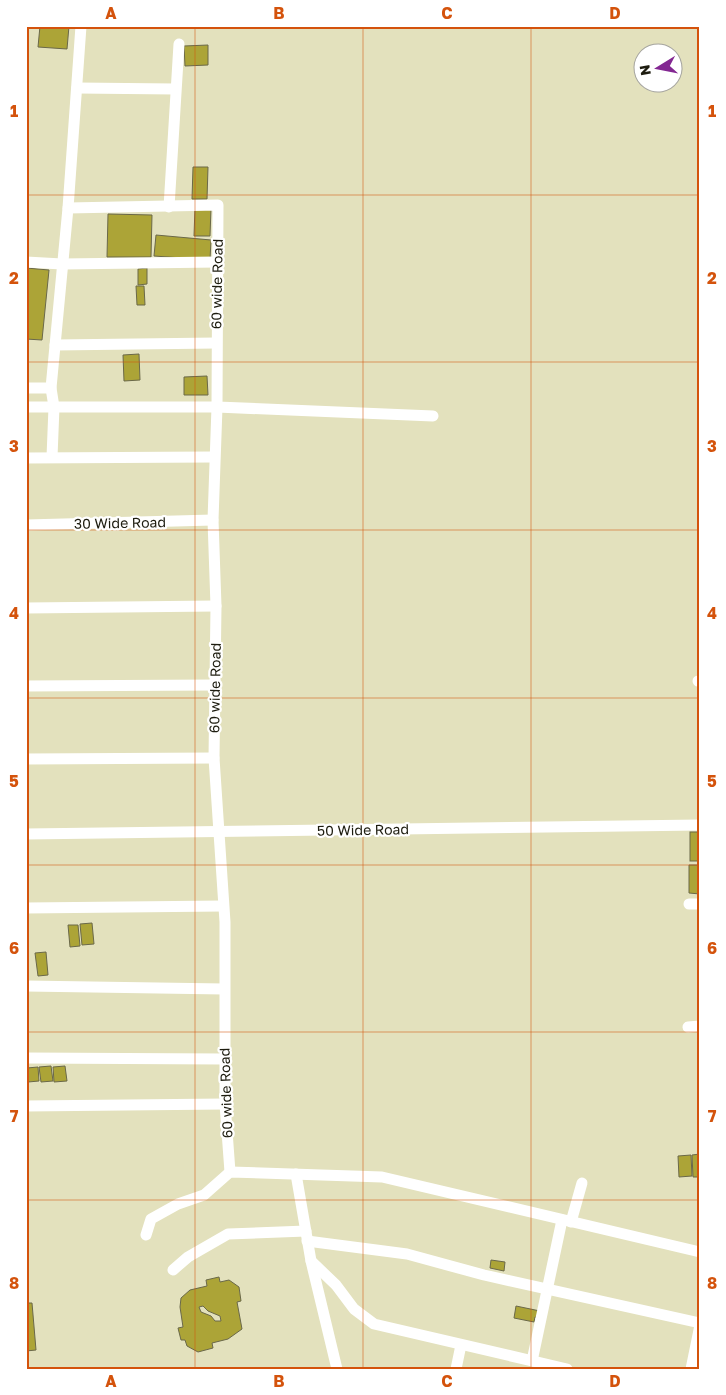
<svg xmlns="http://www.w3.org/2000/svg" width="726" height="1395" viewBox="0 0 726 1395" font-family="'Golos Text',sans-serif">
<rect width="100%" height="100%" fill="#e3e1bd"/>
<g fill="#aca437" stroke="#6a6849" fill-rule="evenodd">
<path d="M40 26H69L67 49 38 47Z"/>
<path d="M208 45V65L185 66 184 46Z"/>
<path d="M193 167H208L207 199H192Z"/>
<path d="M195 207 211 208 210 236H194Z"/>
<path d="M108 214 152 215 151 257H107Z"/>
<path d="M156 235 211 240 210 260 154 256Z"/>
<path d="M26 268 49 270 42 340 26 339Z"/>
<path d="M147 268V284L138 285V269Z"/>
<path d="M136 286H144L145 305H137Z"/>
<path d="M139 354 140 380 124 381 123 355Z"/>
<path d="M207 376 208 395H184V377Z"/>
<rect x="690" y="832" width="10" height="29"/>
<path d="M689 865H700V894L689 893Z"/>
<path d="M92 923 94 944 82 945 80 924Z"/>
<path d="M68 925H78L80 946 70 947Z"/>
<path d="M46 952 48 975 38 976 35 953Z"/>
<path d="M51 1066 53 1081 41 1082 39 1067Z"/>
<path d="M65 1066 67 1081 54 1082 53 1067Z"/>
<path d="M38 1067 39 1081 28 1082 27 1068Z"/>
<path d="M700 1154V1177H693L692 1155Z"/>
<path d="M691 1155 692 1176 679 1177 678 1156Z"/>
<path d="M491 1260 505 1262 504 1271 490 1268Z"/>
<path d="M219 1277 220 1282 229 1280 239 1287 241 1301 237 1302 242 1329 228 1339 212 1343 213 1348 198 1352 187 1346 185 1340H181L178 1328 183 1327 180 1307 181 1298 190 1290 207 1286 206 1280ZM203 1306 208 1311 220 1316 221 1321H215L211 1316 201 1312 199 1307Z"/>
<path d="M26 1303H32L36 1350 26 1351Z"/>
<path d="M516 1306 540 1311 539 1318 535 1317 534 1322 514 1318Z"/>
</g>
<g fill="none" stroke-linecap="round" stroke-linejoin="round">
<path stroke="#8f8e74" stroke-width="2" stroke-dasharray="1 4" stroke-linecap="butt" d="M699 507 700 509"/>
<g stroke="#fff" stroke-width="11">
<path d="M77 88 175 89"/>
<path d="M169 207 179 44"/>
<path d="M68 208 218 205 217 407 213 520 216 606 214 758 225 922V1104L230 1172"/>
<path d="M26 262 62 264 217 262"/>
<path d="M55 345 216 343"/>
<path d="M26 388H51"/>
<path d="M26 407H217L433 416"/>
<path d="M52 457 54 407 51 388 68 208 81 26"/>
<path d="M26 458 213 457"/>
<path d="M26 525 213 520"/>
<path d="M26 608 216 606"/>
<path d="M698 681H700"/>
<path d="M26 686 215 685"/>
<path d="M26 759 214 758"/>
<path d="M26 834 700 825"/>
<path d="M689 904H700"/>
<path d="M26 908 223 906"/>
<path d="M26 986 224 989"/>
<path d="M688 1027 700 1026"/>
<path d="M26 1058 224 1059"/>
<path d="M26 1106 225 1104"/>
<path d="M296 1174 311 1261 337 1369"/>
<path d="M571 1222 582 1183"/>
<path d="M146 1235 151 1219 178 1204 204 1195 230 1172 382 1177 700 1252"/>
<path d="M307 1241 407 1254 484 1275 700 1323"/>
<path d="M311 1261 336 1285 354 1309 374 1324 567 1369"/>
<path d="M173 1270 188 1257 228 1234 306 1231"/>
<path d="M532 1361 562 1220"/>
<path d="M456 1369 461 1345"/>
<path d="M691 1369 700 1325"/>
</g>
</g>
<path fill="none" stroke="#d4530c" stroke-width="1" stroke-opacity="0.55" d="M195 26V1369M363 26V1369M531 26V1369M26 195H700M26 362H700M26 530H700M26 698H700M26 865H700M26 1032H700M26 1200H700"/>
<g text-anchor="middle" stroke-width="4.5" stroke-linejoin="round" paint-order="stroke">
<g font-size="14" fill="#1d1c0f" stroke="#fff">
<text transform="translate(217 284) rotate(-89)" y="5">60 wide Road</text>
<text transform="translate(120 523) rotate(-1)" y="5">30 Wide Road</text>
<text transform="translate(215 688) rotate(-89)" y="5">60 wide Road</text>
<text transform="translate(363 830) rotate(-1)" y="5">50 Wide Road</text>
<text transform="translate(226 1093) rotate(-92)" y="5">60 wide Road</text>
</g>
</g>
<rect width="726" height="1395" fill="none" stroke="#ffffff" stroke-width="55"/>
<g transform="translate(658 68) rotate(260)"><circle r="24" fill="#ffffff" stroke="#a5a49f"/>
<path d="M0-4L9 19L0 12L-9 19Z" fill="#832792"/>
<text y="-8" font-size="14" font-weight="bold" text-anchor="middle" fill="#1d1c0f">N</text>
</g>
<rect x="28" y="28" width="670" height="1340" fill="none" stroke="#d4530c" stroke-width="2"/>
<g font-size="16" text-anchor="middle" font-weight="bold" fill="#d4530c">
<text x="111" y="19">A</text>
<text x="279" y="19">B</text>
<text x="447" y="19">C</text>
<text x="615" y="19">D</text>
<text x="14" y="117">1</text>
<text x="712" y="117">1</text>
<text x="14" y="284">2</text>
<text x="712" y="284">2</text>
<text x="14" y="452">3</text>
<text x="712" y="452">3</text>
<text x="14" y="619">4</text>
<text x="712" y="619">4</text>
<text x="14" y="787">5</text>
<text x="712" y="787">5</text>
<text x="14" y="954">6</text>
<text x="712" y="954">6</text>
<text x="14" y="1122">7</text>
<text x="712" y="1122">7</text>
<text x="14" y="1289">8</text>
<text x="712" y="1289">8</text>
<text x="111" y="1387">A</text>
<text x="279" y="1387">B</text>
<text x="447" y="1387">C</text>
<text x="615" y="1387">D</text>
</g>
</svg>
